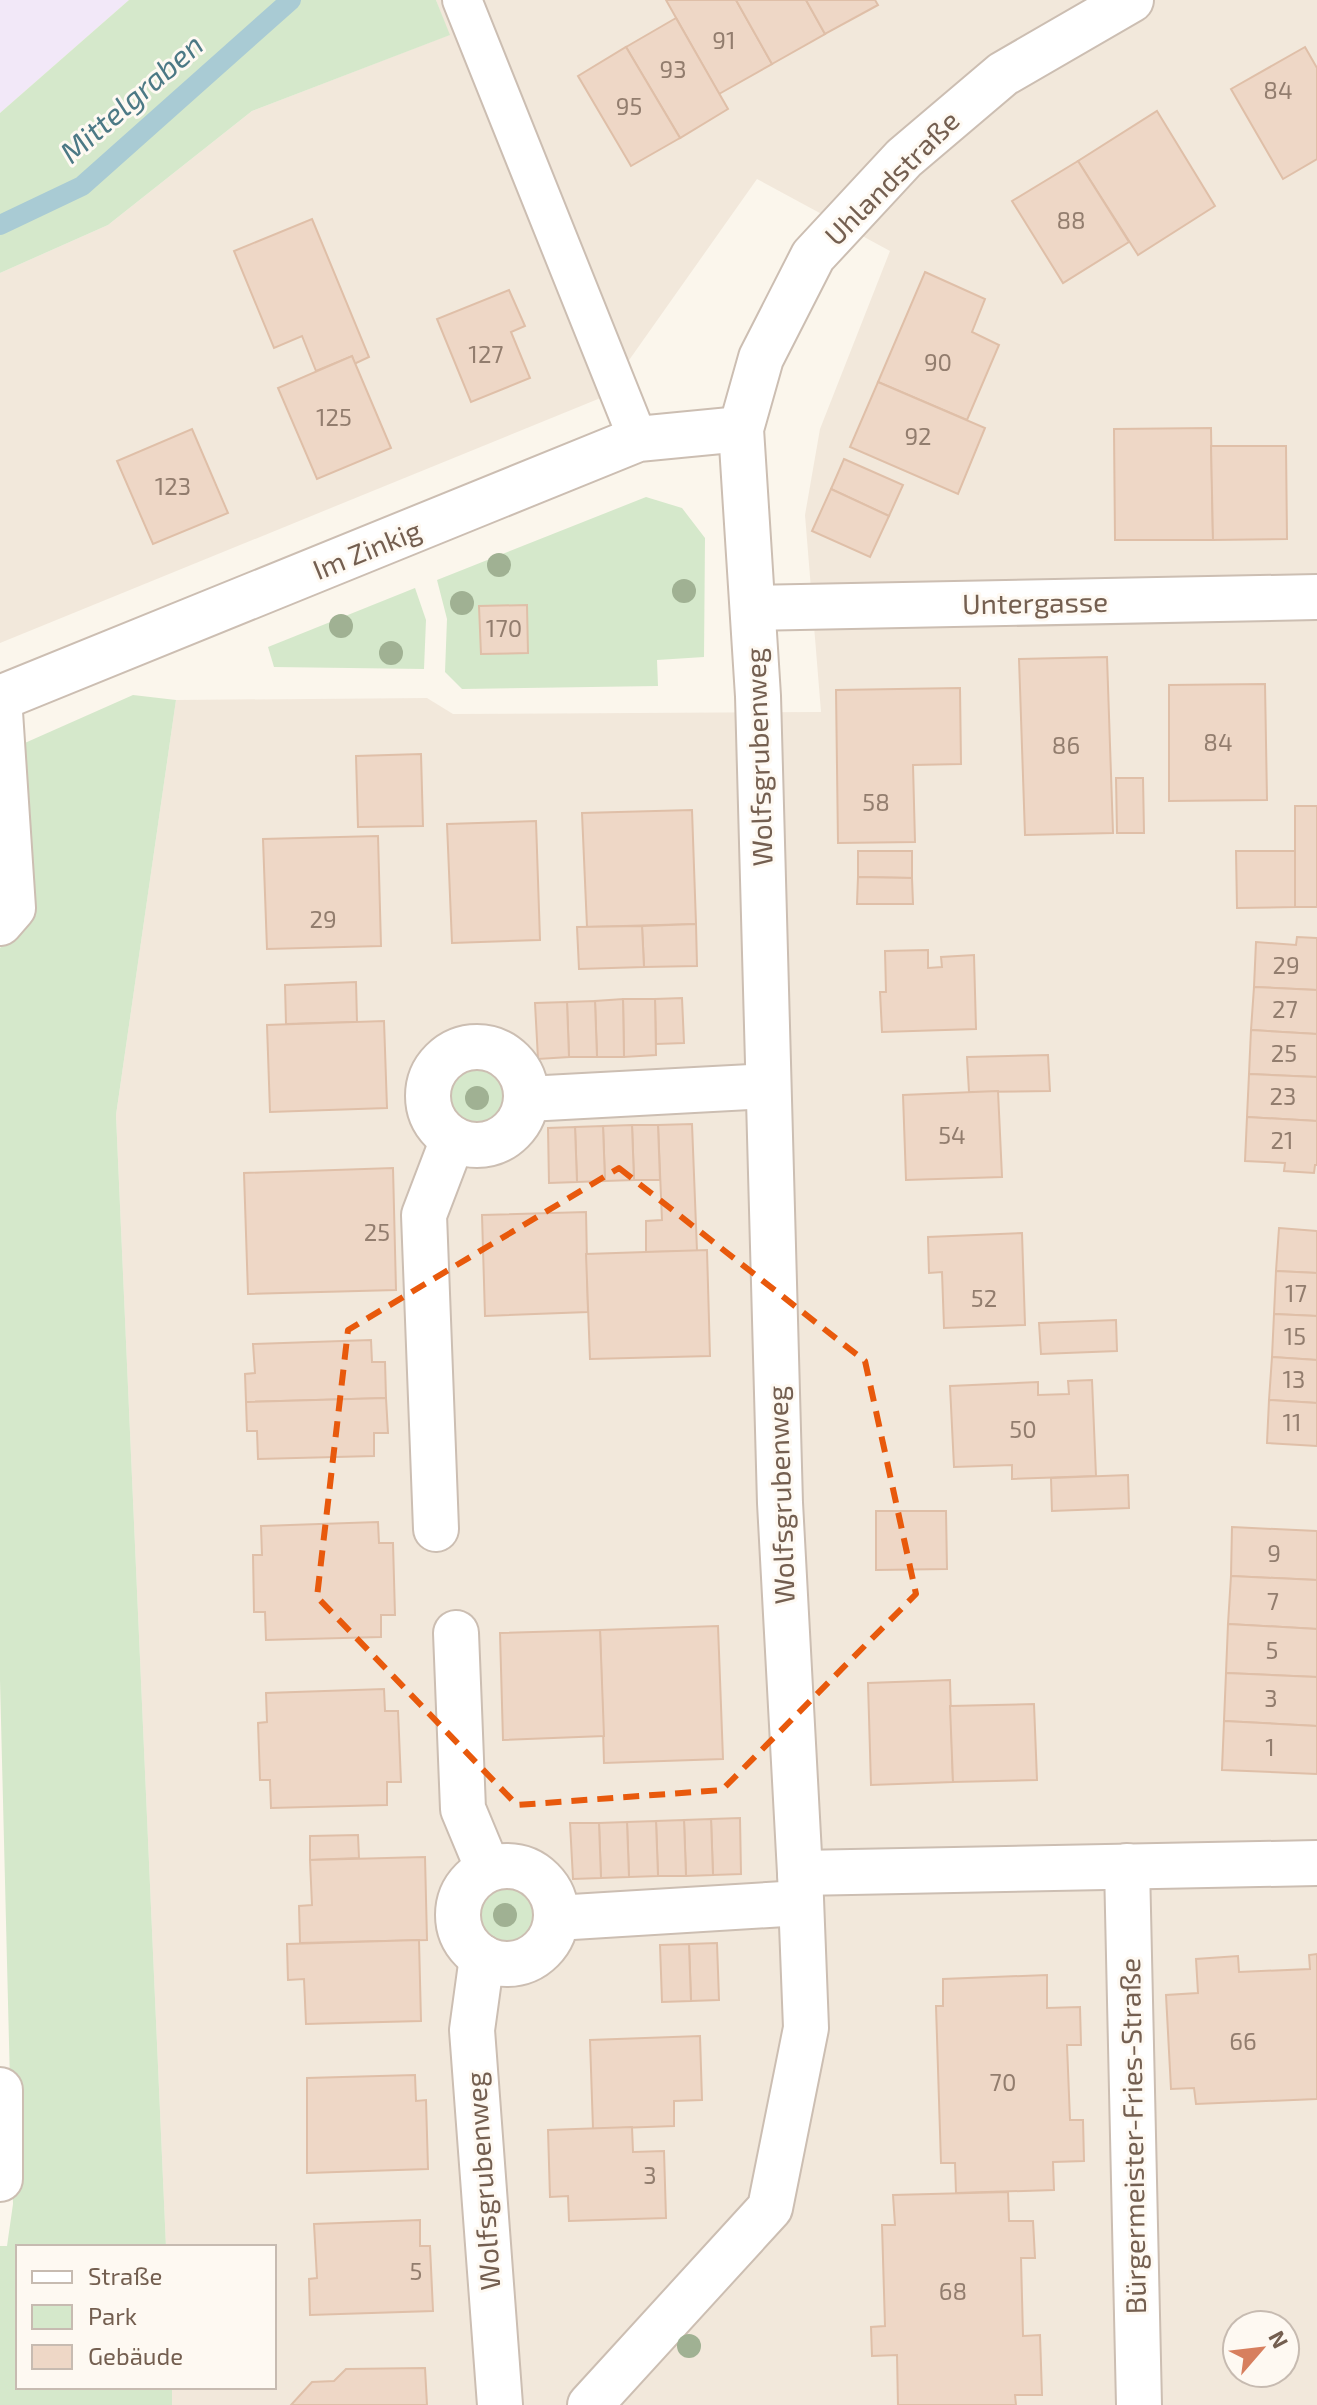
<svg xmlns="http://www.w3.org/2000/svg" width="1317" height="2405" viewBox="0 0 1317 2405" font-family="'Exo 2',sans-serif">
<rect width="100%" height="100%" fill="#fbf6ec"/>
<path fill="#f2e8db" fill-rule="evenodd" d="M436 0H1317V2405H172V2387H274V2247H166L116 1115 176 700 427 698 453 714 821 712 805 515 820 429 890 251 757 179 603 397 0 643V273L108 225 252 111 449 35ZM1237 2325H1285V2373H1237Z"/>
<path fill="#f2e8f8" d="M0 0H129L0 113Z"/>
<g fill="#d5e8cb">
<path d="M129 0H436L450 35 252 111 108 225 0 273V113Z"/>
<path d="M646 497 682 508 705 538 704 657 657 660 658 686 462 689 445 672 447 619 437 580Z"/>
<path d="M415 588 426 620 424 669 274 667 268 647Z"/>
<path d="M133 695 176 700 116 1115 166 2247H18V2387H172V2405H0V2246H7L13 2204 0 1680V948L29 917 18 746Z"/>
<circle cx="477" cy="1095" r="49"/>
<circle cx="507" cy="1915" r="49"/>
</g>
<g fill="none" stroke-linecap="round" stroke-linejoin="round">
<path stroke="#a9cbd4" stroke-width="20" d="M0 225 82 186 291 0"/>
</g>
<g fill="#eed7c6" stroke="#dfbfa8" stroke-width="2">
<path d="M666 0H736L772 64 719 94Z"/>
<path d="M736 0H806L825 34 772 64Z"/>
<path d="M806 0H875L878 5 825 34Z"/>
<path d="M676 18 728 109 680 138 626 47Z"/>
<path d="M626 47 680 138 631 166 578 76Z"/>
<path d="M1305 47 1317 68V159L1283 179 1231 89Z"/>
<path d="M1157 111 1215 206 1138 255 1078 161Z"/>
<path d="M1078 161 1129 242 1063 283 1012 201Z"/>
<path d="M312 219 369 357 354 364 352 356 316 371 302 336 274 348 234 251Z"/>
<path d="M925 272 985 299 972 332 999 345 967 420 878 382Z"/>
<path d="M509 290 525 326 511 332 530 378 471 402 437 319Z"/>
<path d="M352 356 391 448 317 479 278 388Z"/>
<path d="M878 382 985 428 958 494 850 447Z"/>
<path d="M1211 428 1213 540H1115L1114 429Z"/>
<path d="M192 429 228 513 153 544 117 461Z"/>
<path d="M1211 446H1286L1287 539 1213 540Z"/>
<path d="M844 459 903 485 889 516 831 489Z"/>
<path d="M831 489 889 516 870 557 812 531Z"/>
<path d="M527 605 528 653 481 654 479 606Z"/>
<path d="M1107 657 1113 833 1025 835 1019 659Z"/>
<path d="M1265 684 1267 800 1169 801V685Z"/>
<path d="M960 688 961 764 913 765 915 842 838 843 836 690Z"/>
<path d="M421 754 423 826 358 827 356 756Z"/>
<path d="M1116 778H1143L1144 833H1117Z"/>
<rect x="1295" y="806" width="22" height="101"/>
<path d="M692 810 696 924 587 927 582 813Z"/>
<path d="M536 821 540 940 452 943 447 824Z"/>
<path d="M378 836 381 946 267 949 263 839Z"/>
<path d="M858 851H912V878L858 877Z"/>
<path d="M1236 851H1295V907L1237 908Z"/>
<path d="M858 877 912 878 913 904H857Z"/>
<path d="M696 924 697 966 644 967 642 926Z"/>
<path d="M642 926 644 967 579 969 577 927Z"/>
<path d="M1297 937 1317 938V990L1254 987 1256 942 1296 945Z"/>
<path d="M928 950V968L942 967 941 957 974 955 976 1029 882 1032 880 992H886L885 951Z"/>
<path d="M356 982 357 1022 286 1024 285 985Z"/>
<path d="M1254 987 1317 990V1034L1251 1030Z"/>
<path d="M682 998 684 1043 656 1044 655 999Z"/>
<path d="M623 999H655L656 1055 624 1057Z"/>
<path d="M623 999 624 1057H597L595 1001Z"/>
<path d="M595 1001 597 1057H569L567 1002Z"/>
<path d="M567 1002 569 1057 538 1059 535 1003Z"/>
<path d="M384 1021 387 1108 270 1112 267 1025Z"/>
<path d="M1251 1030 1317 1034V1077L1249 1074Z"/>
<path d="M1048 1055 1050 1091 969 1092 967 1057Z"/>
<path d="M1249 1074 1317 1077V1121L1247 1117Z"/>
<path d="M998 1091 1002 1177 906 1180 903 1095Z"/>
<path d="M1247 1117 1317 1121V1165H1315L1314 1173 1284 1171 1285 1163 1245 1161Z"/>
<path d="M692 1124 697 1251 646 1252V1221L662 1220 658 1125Z"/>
<path d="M632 1125H658L660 1180H634Z"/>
<path d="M632 1125 634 1180 605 1181 603 1126Z"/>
<path d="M603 1126 605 1181 577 1182 575 1127Z"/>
<path d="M575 1127 577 1182 549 1183 548 1128Z"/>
<path d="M393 1168 396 1290 248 1294 244 1173Z"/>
<path d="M586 1212 588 1312 485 1316 482 1215Z"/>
<path d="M1279 1228 1317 1231V1273L1276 1271Z"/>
<path d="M1022 1233 1025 1325 944 1328 942 1272 929 1273 928 1237Z"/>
<path d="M707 1250 710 1356 590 1359 586 1254Z"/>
<path d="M1276 1271 1317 1273V1316L1274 1314Z"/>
<path d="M1274 1314 1317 1316V1360L1272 1357Z"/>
<path d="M1116 1320 1117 1351 1041 1354 1039 1323Z"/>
<path d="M371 1340 372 1362H385L386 1398 246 1402 245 1374 255 1373 253 1344Z"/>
<path d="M1272 1357 1317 1360V1403L1269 1400Z"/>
<path d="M1092 1380 1096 1476 1012 1479V1465L954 1467 950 1386 1038 1382V1395L1069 1394 1068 1381Z"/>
<path d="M386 1398 388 1433H374V1456L258 1459 257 1431H247L246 1402Z"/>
<path d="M1269 1400 1317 1403V1446L1267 1443Z"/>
<path d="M1128 1475 1129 1508 1052 1511 1051 1478Z"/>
<path d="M876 1511H946L947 1569 876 1570Z"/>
<path d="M378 1522 379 1543H393L395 1615H381V1637L266 1640 265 1612H254L253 1555H262L261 1526Z"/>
<path d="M1232 1527 1317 1531V1580L1231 1576Z"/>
<path d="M1231 1576 1317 1580V1629L1228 1624Z"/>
<path d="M1228 1624 1317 1629V1677L1226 1673Z"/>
<path d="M718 1626 723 1759 604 1763 600 1630Z"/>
<path d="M600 1630 604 1736 503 1740 500 1633Z"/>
<path d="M1226 1673 1317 1677V1726L1224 1721Z"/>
<path d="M950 1680 953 1782 871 1785 868 1683Z"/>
<path d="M384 1689 385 1711H398L401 1782H387V1805L271 1808 270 1780H260L258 1723 267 1722 266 1693Z"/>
<path d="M1034 1704 1037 1780 953 1782 950 1706Z"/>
<path d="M1224 1721 1317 1726V1774L1222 1770Z"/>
<path d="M740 1818 741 1874 713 1875 711 1819Z"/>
<path d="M711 1819 713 1875 686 1876 684 1820Z"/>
<path d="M684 1820 686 1876H658L656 1821Z"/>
<path d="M656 1821 658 1876 629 1877 627 1822Z"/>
<path d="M627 1822 629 1877 601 1878 599 1823Z"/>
<path d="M570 1823H599L601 1878 573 1879Z"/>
<path d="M358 1835 359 1858 310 1860V1836Z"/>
<path d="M425 1857 427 1940 300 1943 299 1906 312 1905 310 1860Z"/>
<path d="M419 1940 421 2021 306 2024 304 1979 288 1980 287 1944Z"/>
<path d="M717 1943 719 2000 691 2001 689 1944Z"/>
<path d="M689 1944 691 2001 662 2002 660 1945Z"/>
<path d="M1317 1954V2099L1196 2104 1194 2088 1171 2089 1166 1995 1198 1993 1196 1959 1238 1956 1239 1972 1310 1969 1309 1955Z"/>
<path d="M1047 1975V2008L1080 2007 1081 2045H1067L1070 2120H1083L1084 2161 1053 2162 1054 2190 956 2193 955 2163H941L936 2006H943V1979Z"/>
<path d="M700 2036 702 2100 674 2101V2126L593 2129 590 2040Z"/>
<path d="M415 2075 416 2101 426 2100 428 2169 307 2173V2078Z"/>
<path d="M632 2127 633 2152 664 2151 666 2218 569 2221 568 2196 550 2197 548 2130Z"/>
<path d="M1008 2192 1009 2221H1033L1035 2258H1021L1023 2336 1040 2335 1042 2395H1015L1016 2405H898L897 2355 872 2356 871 2327 885 2326 882 2225H895L893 2195Z"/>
<path d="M420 2220V2246H430L433 2311 310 2315 309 2279 317 2278 314 2224Z"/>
<path d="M425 2368 427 2405H291L312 2382 334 2381 346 2369Z"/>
</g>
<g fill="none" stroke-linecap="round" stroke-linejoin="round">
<g stroke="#ccbeb2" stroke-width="42">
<path id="service" d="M462 0 638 439"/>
</g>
<g stroke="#ccbeb2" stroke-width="48">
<g id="minor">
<path d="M753 608 1317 597"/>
<path d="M0 698 638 439 741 429"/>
<path d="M0 712 13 908 0 923"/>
<circle cx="477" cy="1096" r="49"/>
<path d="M527 1099 768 1086"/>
<path d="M436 1529 424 1215 453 1139"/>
<path d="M456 1633 463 1809 488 1869"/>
<circle cx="507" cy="1915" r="49"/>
<path d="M1127 1866 1139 2405"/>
<path d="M800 1873 1317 1863"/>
<path d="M556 1918 800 1903"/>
<path d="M482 1957 472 2030 500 2405"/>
<path d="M0 2090V2179"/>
<path d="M590 2405 770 2208 806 2028 800 1873 780 1503 758 696 741 429 761 358 813 256 904 158 1003 74 1131 0"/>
</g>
</g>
<use href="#service" stroke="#fff" stroke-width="38"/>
<use href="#minor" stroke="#fff" stroke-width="44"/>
</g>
<g fill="#a0b193">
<circle cx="499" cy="565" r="12"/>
<circle cx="684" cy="591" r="12"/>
<circle cx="462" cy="603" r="12"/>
<circle cx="341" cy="626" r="12"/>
<circle cx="391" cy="653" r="12"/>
<circle cx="477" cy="1098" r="12"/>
<circle cx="505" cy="1915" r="12"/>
<circle cx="689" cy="2346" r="12"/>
</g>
<path fill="none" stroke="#e8590c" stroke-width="6" stroke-dasharray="16 10" stroke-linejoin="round" d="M619 1168 865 1361 916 1594 722 1790 517 1805 317 1597 348 1330Z"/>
<g text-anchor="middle" stroke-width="6" stroke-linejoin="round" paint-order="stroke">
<g font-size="24" fill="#927d6e">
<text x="724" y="49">91</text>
<text x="673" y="78">93</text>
<text x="1278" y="99">84</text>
<text x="629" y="115">95</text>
<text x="1071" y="229">88</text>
<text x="486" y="363">127</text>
<text x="938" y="371">90</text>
<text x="334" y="426">125</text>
<text x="918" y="445">92</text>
<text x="173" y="495">123</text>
<text x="504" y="637">170</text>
<text x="1218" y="751">84</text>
<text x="1066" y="754">86</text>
<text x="876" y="811">58</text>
<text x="323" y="928">29</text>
<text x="1286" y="974">29</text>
<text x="1285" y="1018">27</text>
<text x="1284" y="1062">25</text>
<text x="1283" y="1105">23</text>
<text x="952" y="1144">54</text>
<text x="1282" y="1149">21</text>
<text x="377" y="1241">25</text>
<text x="1296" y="1302">17</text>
<text x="984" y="1307">52</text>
<text x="1295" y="1345">15</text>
<text x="1294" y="1388">13</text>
<text x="1292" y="1431">11</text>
<text x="1023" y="1438">50</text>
<text x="1274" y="1562">9</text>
<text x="1273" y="1610">7</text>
<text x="1272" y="1659">5</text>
<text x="1271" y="1707">3</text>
<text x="1270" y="1756">1</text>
<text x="1243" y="2050">66</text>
<text x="1003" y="2091">70</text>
<text x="650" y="2184">3</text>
<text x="416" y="2280">5</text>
<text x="953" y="2300">68</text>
</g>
<g font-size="28" fill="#745f50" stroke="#fef9f2">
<text transform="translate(892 178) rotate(-45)" y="10">Uhlandstraße</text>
<text transform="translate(367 550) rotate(-22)" y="10">Im Zinkig</text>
<text transform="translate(1035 603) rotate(-1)" y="10">Untergasse</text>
<text transform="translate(759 757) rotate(-92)" y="10">Wolfsgrubenweg</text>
<text transform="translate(781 1495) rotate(-92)" y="10">Wolfsgrubenweg</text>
<text transform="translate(1133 2136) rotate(-91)" y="10">Bürgermeister-Fries-Straße</text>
<text transform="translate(483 2181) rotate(-94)" y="10">Wolfsgrubenweg</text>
</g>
<g font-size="30" font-style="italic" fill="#4c7985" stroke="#fef9f2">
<text transform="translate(132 99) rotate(-41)" y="10">Mittelgraben</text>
</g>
</g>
<rect x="16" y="2245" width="260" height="144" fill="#fef9f2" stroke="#c7bbb1" stroke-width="2"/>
<rect x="32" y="2271" width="40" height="12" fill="#ffffff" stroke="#c7bbb1" stroke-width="2"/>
<text x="88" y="2285" font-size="24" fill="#745f50">Straße</text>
<rect x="32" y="2305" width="40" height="24" fill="#d5e8cb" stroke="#c7bbb1" stroke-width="2"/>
<text x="88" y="2325" font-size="24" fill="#745f50">Park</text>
<rect x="32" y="2345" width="40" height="24" fill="#eed7c6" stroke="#c7bbb1" stroke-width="2"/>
<text x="88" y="2365" font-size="24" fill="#745f50">Gebäude</text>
<g transform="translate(1261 2349) rotate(62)"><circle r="38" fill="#fef9f2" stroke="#c7bbb1" stroke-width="2"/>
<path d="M0-6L14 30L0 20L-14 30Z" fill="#d77f5e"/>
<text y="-12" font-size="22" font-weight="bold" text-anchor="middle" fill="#745f50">N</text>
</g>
</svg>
